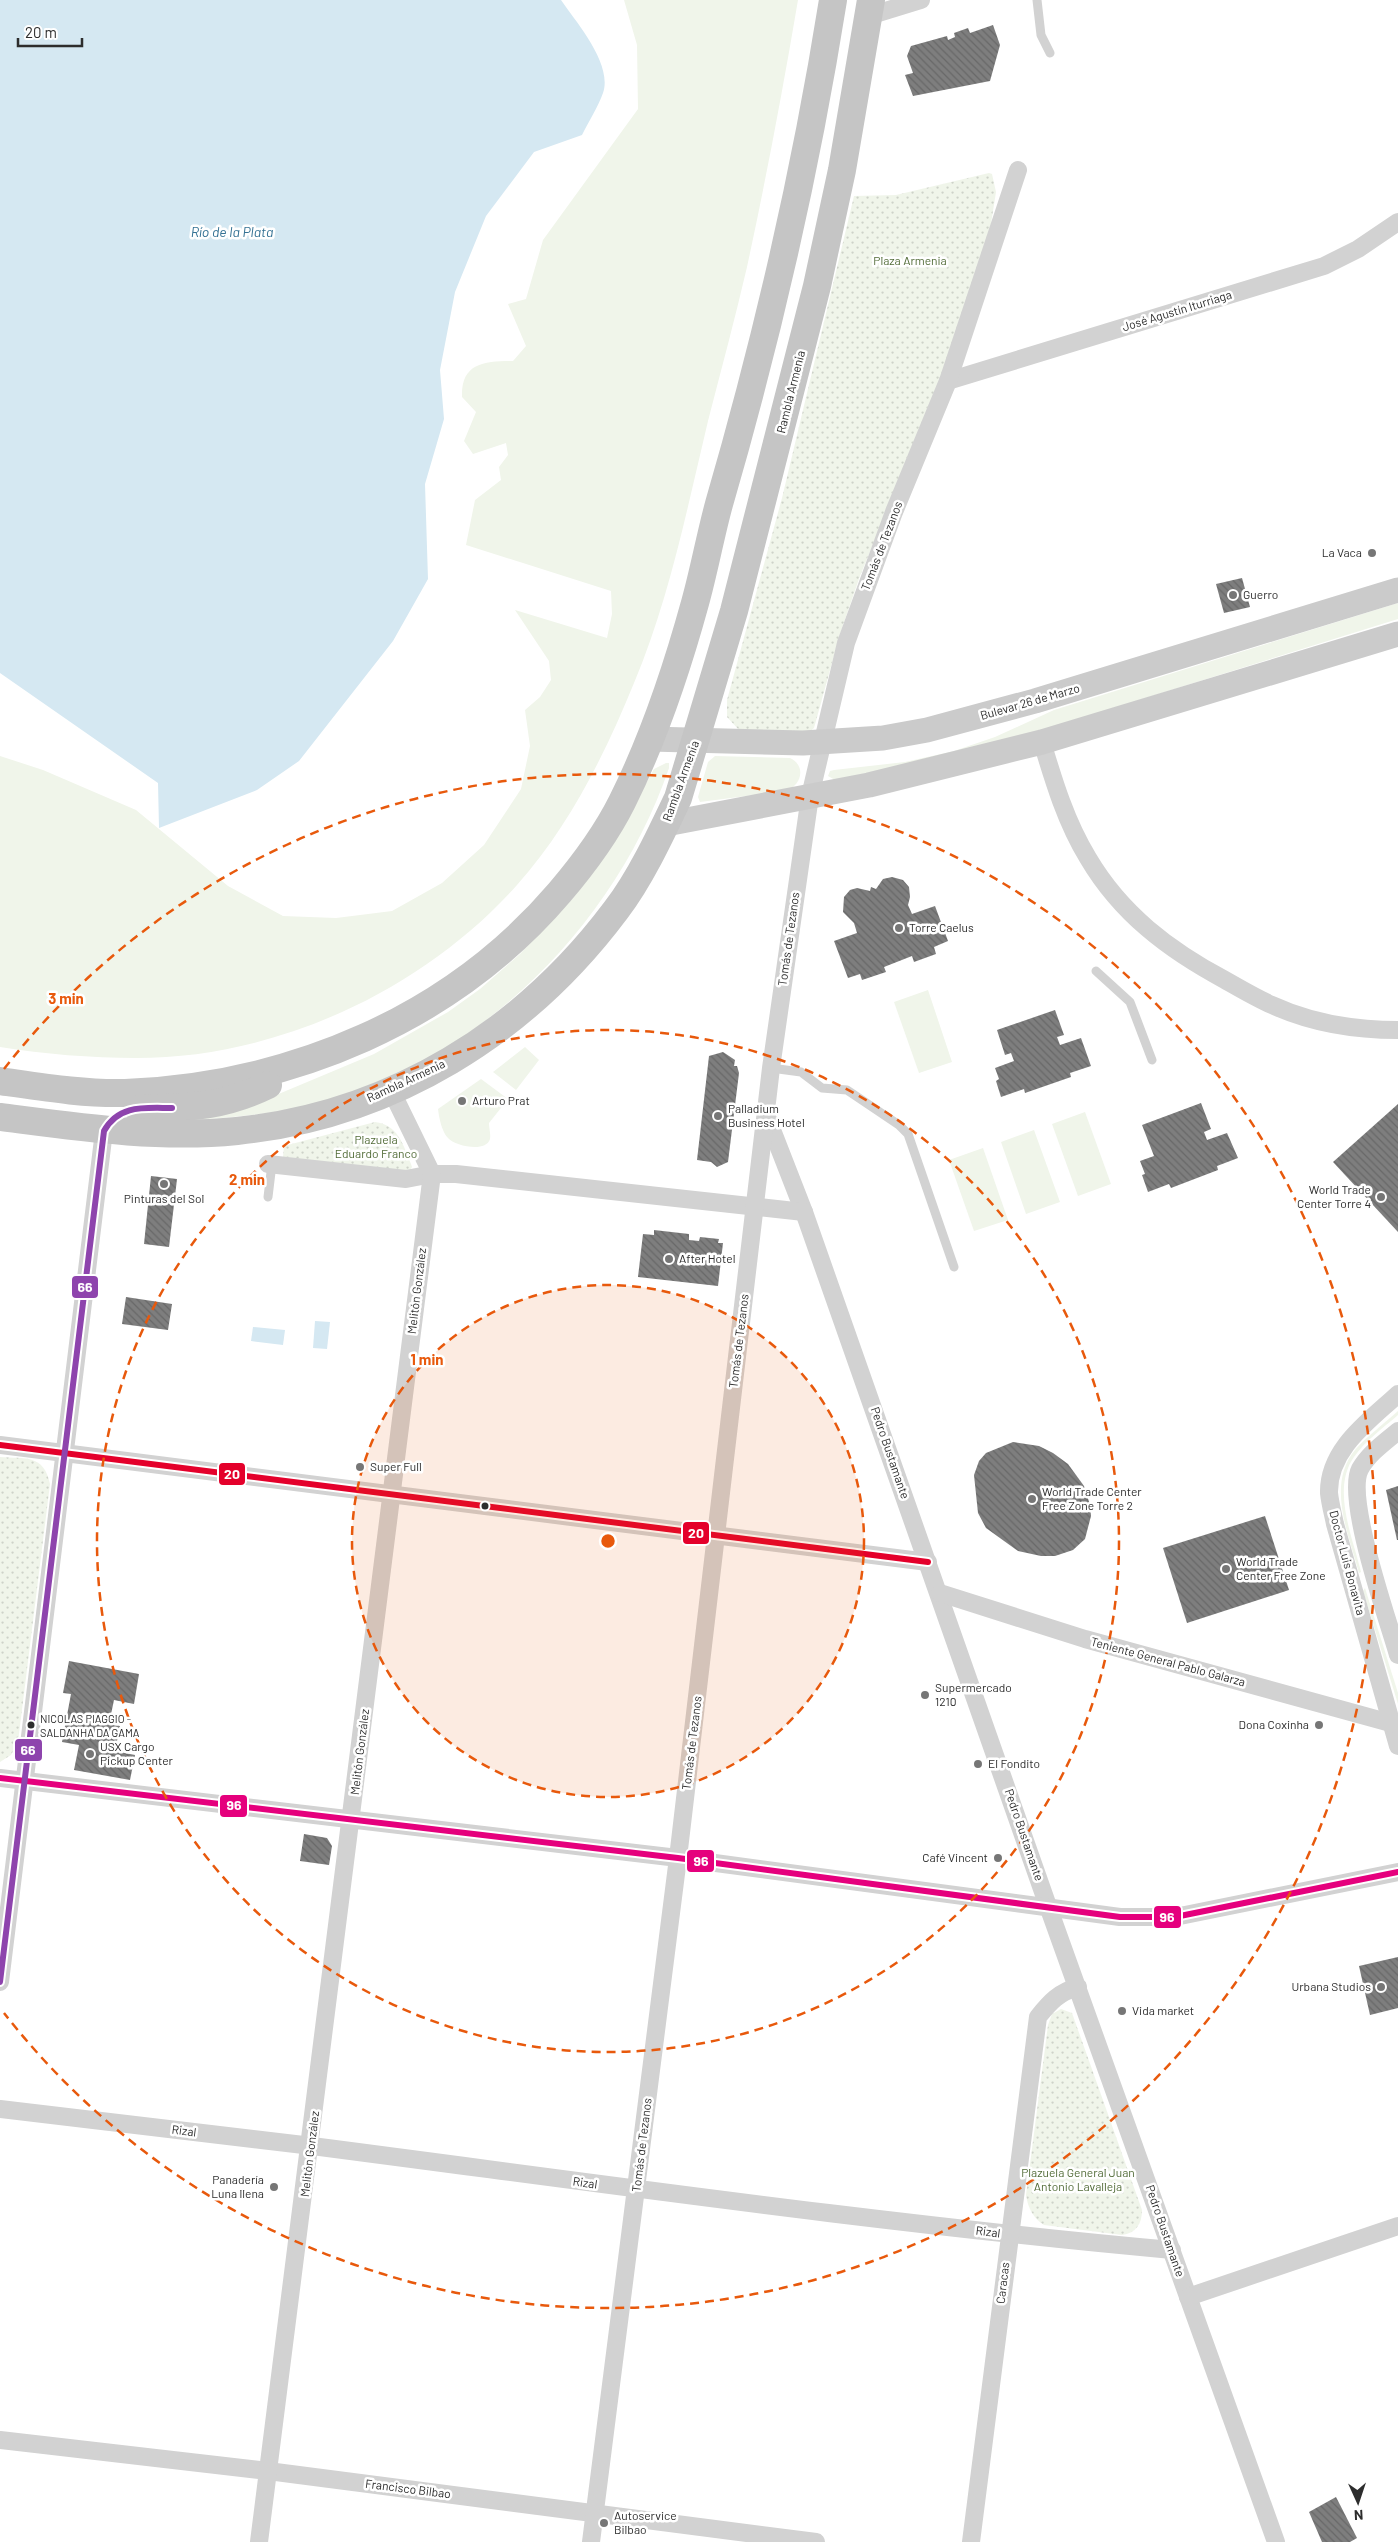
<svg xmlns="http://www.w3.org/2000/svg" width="1398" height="2542" viewBox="0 0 1398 2542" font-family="Barlow,sans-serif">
<defs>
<pattern id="park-dots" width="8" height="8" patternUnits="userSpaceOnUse" patternTransform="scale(1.25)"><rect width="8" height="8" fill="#f0f5ea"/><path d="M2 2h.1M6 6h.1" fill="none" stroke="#ced2c9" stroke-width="1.8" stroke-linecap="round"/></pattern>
<pattern id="building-back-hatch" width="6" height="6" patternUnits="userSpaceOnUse" patternTransform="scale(1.25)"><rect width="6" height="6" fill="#7e7e7e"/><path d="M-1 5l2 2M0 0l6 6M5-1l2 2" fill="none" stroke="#686868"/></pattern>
</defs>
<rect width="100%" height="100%" fill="#fff"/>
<g fill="#f0f5ea">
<path d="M624 0H798C783 89 766 179 747 267 735 319 721 370 708 421 687 509 669 600 634 683 605 754 569 827 517 885 423 990 278 1058 136 1058 91 1058 44 1054 0 1047V756L43 770 136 810 228 886 283 916 336 918 392 911 442 883 484 845 521 789 530 746 525 710 540 697 551 680 549 661 515 610 607 638 612 614 611 591 466 545 475 500 501 480 499 467 508 455 506 443 473 454 464 441 476 412 462 397C461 363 484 361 513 361L526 346 508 304 526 299 543 240 638 109 637 45Z"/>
<path d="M1398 603V619L995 745 835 780 828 776 830 771 834 770 905 762 954 751 995 737 1054 710Z"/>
<path d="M715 756 790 758C807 766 801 786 786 791L700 802 698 797 708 762Z"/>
<path d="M666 763H669V768C618 918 490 1051 337 1098 280 1115 222 1119 162 1122L269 1098 374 1054 448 1012 480 989 520 954 573 898 636 802 654 769Z"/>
<path d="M928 990 952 1062 919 1073 894 1002Z"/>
<path d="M525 1047 539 1060 516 1090 493 1072Z"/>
<path d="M481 1079 508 1099 489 1123C489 1128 491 1135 490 1139 486 1153 455 1146 448 1138 442 1132 439 1118 438 1109Z"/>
<path d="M1085 1112 1111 1184 1078 1196 1052 1124Z"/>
<path d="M1034 1130 1060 1202 1026 1214 1001 1142Z"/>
<path d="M983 1148 1008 1220 974 1231 949 1160Z"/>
<path d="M1398 1411V1415C1383 1428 1365 1441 1354 1457 1331 1489 1353 1538 1361 1572L1359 1573C1349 1535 1326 1485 1355 1450 1367 1436 1384 1424 1398 1411Z"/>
<path d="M1365 1588 1398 1693V1704L1363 1591Z"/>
</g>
<g fill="url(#park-dots)">
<path d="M989 173 992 174 996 192 990 230 945 371 860 576 840 634 814 728 808 733 739 730 727 717V700L782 498 854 196 896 195Z"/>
<path d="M375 1122C398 1125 403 1144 411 1164L412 1167 409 1172 283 1157 284 1146Z"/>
<path d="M0 1457C25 1459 44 1454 50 1484L18 1742 11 1755 0 1762Z"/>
<path d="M1061 2009 1072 2013 1142 2210C1142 2224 1136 2233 1122 2235L1044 2225C1033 2218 1028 2208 1026 2195L1048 2025 1052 2014Z"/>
</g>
<g fill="#d5e8f2">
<path d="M0 0H561C576 22 613 64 603 93 598 107 589 121 582 135L534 152 486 216 455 292 440 370 444 419 425 484 428 579 393 641 299 761 257 790 159 828 158 783 0 673Z"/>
<path d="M315 1321 330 1322 327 1349 313 1348Z"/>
<path d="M253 1327 285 1330 283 1345 251 1341Z"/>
</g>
<g fill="url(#building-back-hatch)">
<path d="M993 25 1000 45 990 81 913 96 905 75 913 73 907 56 911 46 947 36 948 40 955 37 954 33 968 28 970 33Z"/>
<path d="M1242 578 1250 607 1224 613 1216 584Z"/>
<path d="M892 877 903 880 909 887 910 897 908 905 912 914 935 906 948 941 934 947 936 954 914 962 912 956 884 967 886 972 862 980 860 974 848 978 834 941 857 933 854 923 843 912 844 897 850 890 857 888 870 891 871 887 876 889 883 879Z"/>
<path d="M1055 1010 1064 1035 1057 1037 1060 1045 1081 1038 1091 1066 1070 1073 1071 1077 1025 1093 1024 1089 1001 1097 996 1081 999 1079 995 1068 1014 1061 1011 1053 1005 1055 997 1030Z"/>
<path d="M723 1052 735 1060 734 1066H737L739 1073 728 1162 717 1167 711 1162 697 1160 709 1056Z"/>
<path d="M1201 1103 1211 1129 1204 1132 1207 1140 1227 1133 1238 1158 1217 1166 1218 1170 1171 1188 1169 1184 1148 1192 1142 1175 1145 1174 1140 1161 1154 1156 1142 1125Z"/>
<path d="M1398 1104V1232L1333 1162Z"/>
<path d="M151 1176 177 1179 169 1247 144 1244Z"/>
<path d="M654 1230 689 1234V1240L699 1241 700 1237 719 1239 718 1243H723L718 1286 638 1277 643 1234 654 1235Z"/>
<path d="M126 1297 172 1304 168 1330 122 1324Z"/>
<path d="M1013 1442 1039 1446 1053 1453 1068 1464 1084 1486 1090 1505 1091 1516 1085 1539 1073 1550 1055 1556H1041L1018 1551 986 1528 978 1513 974 1475 979 1461 986 1453Z"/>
<path d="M1398 1486V1540H1397L1386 1490Z"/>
<path d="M1265 1516 1289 1590 1187 1623 1163 1548Z"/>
<path d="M69 1661 139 1674 134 1704 114 1700 109 1724 120 1726 115 1751 135 1755 130 1780 74 1770 79 1745 62 1742 71 1694 63 1693Z"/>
<path d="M304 1834 327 1838 332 1846 329 1865 300 1861Z"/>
<path d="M1398 1957V2008L1370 2015 1359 1966Z"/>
<path d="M1336 2497 1357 2538 1350 2542H1322L1309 2512Z"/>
</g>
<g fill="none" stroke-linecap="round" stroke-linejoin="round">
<g stroke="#d2d2d2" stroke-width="9">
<path d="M1037 0 1041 35 1050 53"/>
<path d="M1096 971 1130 1002 1152 1060"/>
<path d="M771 1068 801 1072 822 1088 847 1090 899 1125 908 1134 954 1267"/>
<path d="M268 1197 272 1164"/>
</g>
<g stroke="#d2d2d2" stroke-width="18">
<path d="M869 16 921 0"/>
<path d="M948 381 1324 266 1358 249 1398 222"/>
<path d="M1042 742C1054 782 1066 822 1088 858 1121 914 1169 950 1225 980 1241 989 1256 998 1272 1005 1311 1023 1356 1030 1398 1030"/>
<path d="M767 1117 804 1212 1049 1909 1276 2542"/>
<path d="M268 1164 406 1179 432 1174H456L804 1212"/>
<path d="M1398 1394C1369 1421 1328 1449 1329 1493 1330 1503 1333 1514 1335 1524L1398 1746"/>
<path d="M1398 1431C1385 1442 1369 1453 1360 1469 1345 1498 1388 1620 1398 1655"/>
<path d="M0 1445 928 1562"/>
<path d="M940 1593 1085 1639 1398 1725"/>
<path d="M0 1778 678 1858 1120 1917H1175L1398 1872"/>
<path d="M0 1982 104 1131"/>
<path d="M0 2109C104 2121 208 2133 312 2146 598 2183 884 2224 1172 2250"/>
<path d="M1188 2297 1398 2226"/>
<path d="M0 2440 268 2471 816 2542"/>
<path d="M259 2542 432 1174 391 1090"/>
<path d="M591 2542 678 1858 771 1068 810 796 846 643 894 512 948 381 1018 170"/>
<path d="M971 2542 1038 2017C1050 2002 1059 1992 1078 1987"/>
</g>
<g stroke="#cbcbcb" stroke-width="25">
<path d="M650 739 803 743 883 738 927 730 1035 701 1398 590"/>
<path d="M666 824 869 785 1042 742 1398 634"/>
</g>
<g stroke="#c5c5c5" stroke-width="28">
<path d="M0 1081C42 1087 83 1094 125 1093 291 1086 451 1020 560 892 583 865 606 834 622 802 654 738 676 672 695 603 704 571 710 537 719 504 767 339 806 170 833 0"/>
<path d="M138 1109C188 1107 221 1108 268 1085"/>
<path d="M0 1117C78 1127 158 1139 237 1131 392 1115 524 1033 616 910 640 879 661 834 678 798L734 611 817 286 842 170 871 0"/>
</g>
<g stroke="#fff" stroke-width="10">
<path id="bus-1" d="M0 1445 928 1562"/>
</g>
<g stroke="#fff" stroke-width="10">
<path id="bus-2" d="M0 1778 678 1858 1120 1917H1175L1398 1872"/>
</g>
<g stroke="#fff" stroke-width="10">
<path id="bus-3" d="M0 1982 104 1131C119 1104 145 1108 172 1108"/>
</g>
<use href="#bus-1" stroke="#e4002b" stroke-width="6"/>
<use href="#bus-2" stroke="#e5007d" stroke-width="6"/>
<use href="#bus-3" stroke="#8e44ad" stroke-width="6"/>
</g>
<circle cx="608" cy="1541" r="256" fill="#e8590c" fill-opacity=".12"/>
<g fill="none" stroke="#e8590c" stroke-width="2.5" stroke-dasharray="9 6">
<circle cx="608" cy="1541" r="256"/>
<circle cx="608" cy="1541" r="511"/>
<path d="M4 1069A767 767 0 1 1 4 2013"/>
</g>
<g fill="#767676" stroke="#fff" stroke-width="2">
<circle cx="1372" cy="553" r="5"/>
<circle cx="1233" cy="595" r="5"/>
<circle cx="899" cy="928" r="5"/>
<circle cx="462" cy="1101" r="5"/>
<circle cx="718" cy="1116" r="5"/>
<circle cx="164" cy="1184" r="5"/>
<circle cx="1381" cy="1197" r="5"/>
<circle cx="669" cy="1259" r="5"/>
<circle cx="360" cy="1467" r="5"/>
<circle cx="1032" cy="1499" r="5"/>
<circle cx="1226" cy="1569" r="5"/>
<circle cx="925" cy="1695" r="5"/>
<circle cx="1319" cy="1725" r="5"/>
<circle cx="90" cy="1754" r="5"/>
<circle cx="978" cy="1764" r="5"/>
<circle cx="998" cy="1858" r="5"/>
<circle cx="1381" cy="1987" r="5"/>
<circle cx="1122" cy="2011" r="5"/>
<circle cx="274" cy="2187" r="5"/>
<circle cx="604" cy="2523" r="5"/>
</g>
<g fill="#2d2d2d" stroke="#fff" stroke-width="2">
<circle cx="485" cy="1506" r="4.5"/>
<circle cx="31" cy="1725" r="4.5"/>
</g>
<g text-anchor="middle" stroke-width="5" stroke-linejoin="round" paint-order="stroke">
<g font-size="11" fill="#2d2d2d" stroke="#fff" text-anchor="start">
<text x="40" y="1723">NICOLAS PIAGGIO -<tspan x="40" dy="14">SALDANHA DA GAMA</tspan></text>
</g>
<g font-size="12" fill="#516b37" stroke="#fff">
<text x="910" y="265">Plaza Armenia</text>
<text x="376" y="1144">Plazuela<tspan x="376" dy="14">Eduardo Franco</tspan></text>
<text x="1078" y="2177">Plazuela General Juan<tspan x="1078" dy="14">Antonio Lavalleja</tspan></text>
</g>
<g font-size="12" fill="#2d2d2d" stroke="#fff">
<text transform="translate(1177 311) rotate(-17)" y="4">José Agustín Iturriaga</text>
<text transform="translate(791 392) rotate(-76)" y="4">Rambla Armenia</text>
<text transform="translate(882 546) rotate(-69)" y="4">Tomás de Tezanos</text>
<text transform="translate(1030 702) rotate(-16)" y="4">Bulevar 26 de Marzo</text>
<text transform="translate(681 781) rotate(-70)" y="4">Rambla Armenia</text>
<text transform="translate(789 939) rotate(-82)" y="4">Tomás de Tezanos</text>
<text transform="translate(406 1081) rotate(-25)" y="4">Rambla Armenia</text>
<text transform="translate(417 1291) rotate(-83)" y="4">Melitón González</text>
<text transform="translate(739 1341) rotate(-83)" y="4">Tomás de Tezanos</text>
<text transform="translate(890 1453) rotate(71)" y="4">Pedro Bustamante</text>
<text transform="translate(1347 1563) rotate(75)" y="4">Doctor Luis Bonavita</text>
<text transform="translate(1168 1662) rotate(15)" y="4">Teniente General Pablo Galarza</text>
<text transform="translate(692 1743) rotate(-83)" y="4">Tomás de Tezanos</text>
<text transform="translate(360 1752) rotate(-83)" y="4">Melitón González</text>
<text transform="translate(1024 1835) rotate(71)" y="4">Pedro Bustamante</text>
<text transform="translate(184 2131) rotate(7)" y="4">Rizal</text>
<text transform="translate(642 2145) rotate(-83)" y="4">Tomás de Tezanos</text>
<text transform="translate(310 2154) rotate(-83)" y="4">Melitón González</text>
<text transform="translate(585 2183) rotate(8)" y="4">Rizal</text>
<text transform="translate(1165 2231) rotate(71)" y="4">Pedro Bustamante</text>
<text transform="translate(988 2232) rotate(7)" y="4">Rizal</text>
<text transform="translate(1003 2283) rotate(-83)" y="4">Caracas</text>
<text transform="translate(408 2489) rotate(7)" y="4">Francisco Bilbao</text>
</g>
<g font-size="12" fill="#2d2d2d" stroke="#fff" text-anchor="start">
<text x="1362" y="557" text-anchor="end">La Vaca</text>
<text x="1243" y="599">Guerro</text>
<text x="909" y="932">Torre Caelus</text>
<text x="472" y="1105">Arturo Prat</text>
<text x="728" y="1113">Palladium<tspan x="728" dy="14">Business Hotel</tspan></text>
<text x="1371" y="1194" text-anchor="end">World Trade<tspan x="1371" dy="14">Center Torre 4</tspan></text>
<text x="164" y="1203" text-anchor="middle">Pinturas del Sol</text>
<text x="679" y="1263">After Hotel</text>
<text x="370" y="1471">Super Full</text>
<text x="1042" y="1496">World Trade Center<tspan x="1042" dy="14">Free Zone Torre 2</tspan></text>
<text x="1236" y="1566">World Trade<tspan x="1236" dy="14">Center Free Zone</tspan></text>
<text x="935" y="1692">Supermercado<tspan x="935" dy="14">1210</tspan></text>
<text x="1309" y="1729" text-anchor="end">Dona Coxinha</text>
<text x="100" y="1751">USX Cargo<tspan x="100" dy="14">Pickup Center</tspan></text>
<text x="988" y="1768">El Fondito</text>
<text x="988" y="1862" text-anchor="end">Café Vincent</text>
<text x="1371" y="1991" text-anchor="end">Urbana Studios</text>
<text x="1132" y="2015">Vida market</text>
<text x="264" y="2184" text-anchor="end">Panadería<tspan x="264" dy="14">Luna llena</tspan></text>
<text x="614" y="2520">Autoservice<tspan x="614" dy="14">Bilbao</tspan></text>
</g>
<g font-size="14" font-style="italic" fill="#357294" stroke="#fff">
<text x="232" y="237">Río de la Plata</text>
</g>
</g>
<circle cx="608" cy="1541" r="8" fill="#e8590c" stroke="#fff" stroke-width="2.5"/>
<g font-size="15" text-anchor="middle" font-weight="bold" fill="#e8590c" stroke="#fff" stroke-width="5" stroke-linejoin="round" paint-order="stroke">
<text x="66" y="1004">3 min</text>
<text x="247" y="1185">2 min</text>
<text x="427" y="1365">1 min</text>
</g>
<g stroke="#fff" stroke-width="2">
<rect x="71" y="1275" width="28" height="24" rx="5" fill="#8e44ad"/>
<rect x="218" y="1462" width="28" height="24" rx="5" fill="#e4002b"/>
<rect x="682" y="1521" width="28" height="24" rx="5" fill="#e4002b"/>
<rect x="14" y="1738" width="29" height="24" rx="5" fill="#8e44ad"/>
<rect x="219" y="1794" width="29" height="24" rx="5" fill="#e5007d"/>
<rect x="686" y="1849" width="29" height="24" rx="5" fill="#e5007d"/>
<rect x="1153" y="1905" width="29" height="24" rx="5" fill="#e5007d"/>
</g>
<g font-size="14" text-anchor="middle" font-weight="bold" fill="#fff">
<text x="85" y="1292">66</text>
<text x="232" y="1479">20</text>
<text x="696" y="1538">20</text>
<text x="28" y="1755">66</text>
<text x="234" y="1810">96</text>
<text x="701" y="1866">96</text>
<text x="1167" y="1922">96</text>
</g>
<g transform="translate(1358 2502) rotate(177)" stroke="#ffffff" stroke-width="4" paint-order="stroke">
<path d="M0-4L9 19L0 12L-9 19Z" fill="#2d2d2d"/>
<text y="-8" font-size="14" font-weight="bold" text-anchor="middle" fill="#2d2d2d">N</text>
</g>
<path d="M18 38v8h64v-8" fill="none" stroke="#2d2d2d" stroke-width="2.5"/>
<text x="25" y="38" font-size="15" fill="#2d2d2d" stroke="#ffffff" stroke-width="4" paint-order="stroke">20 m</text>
</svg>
